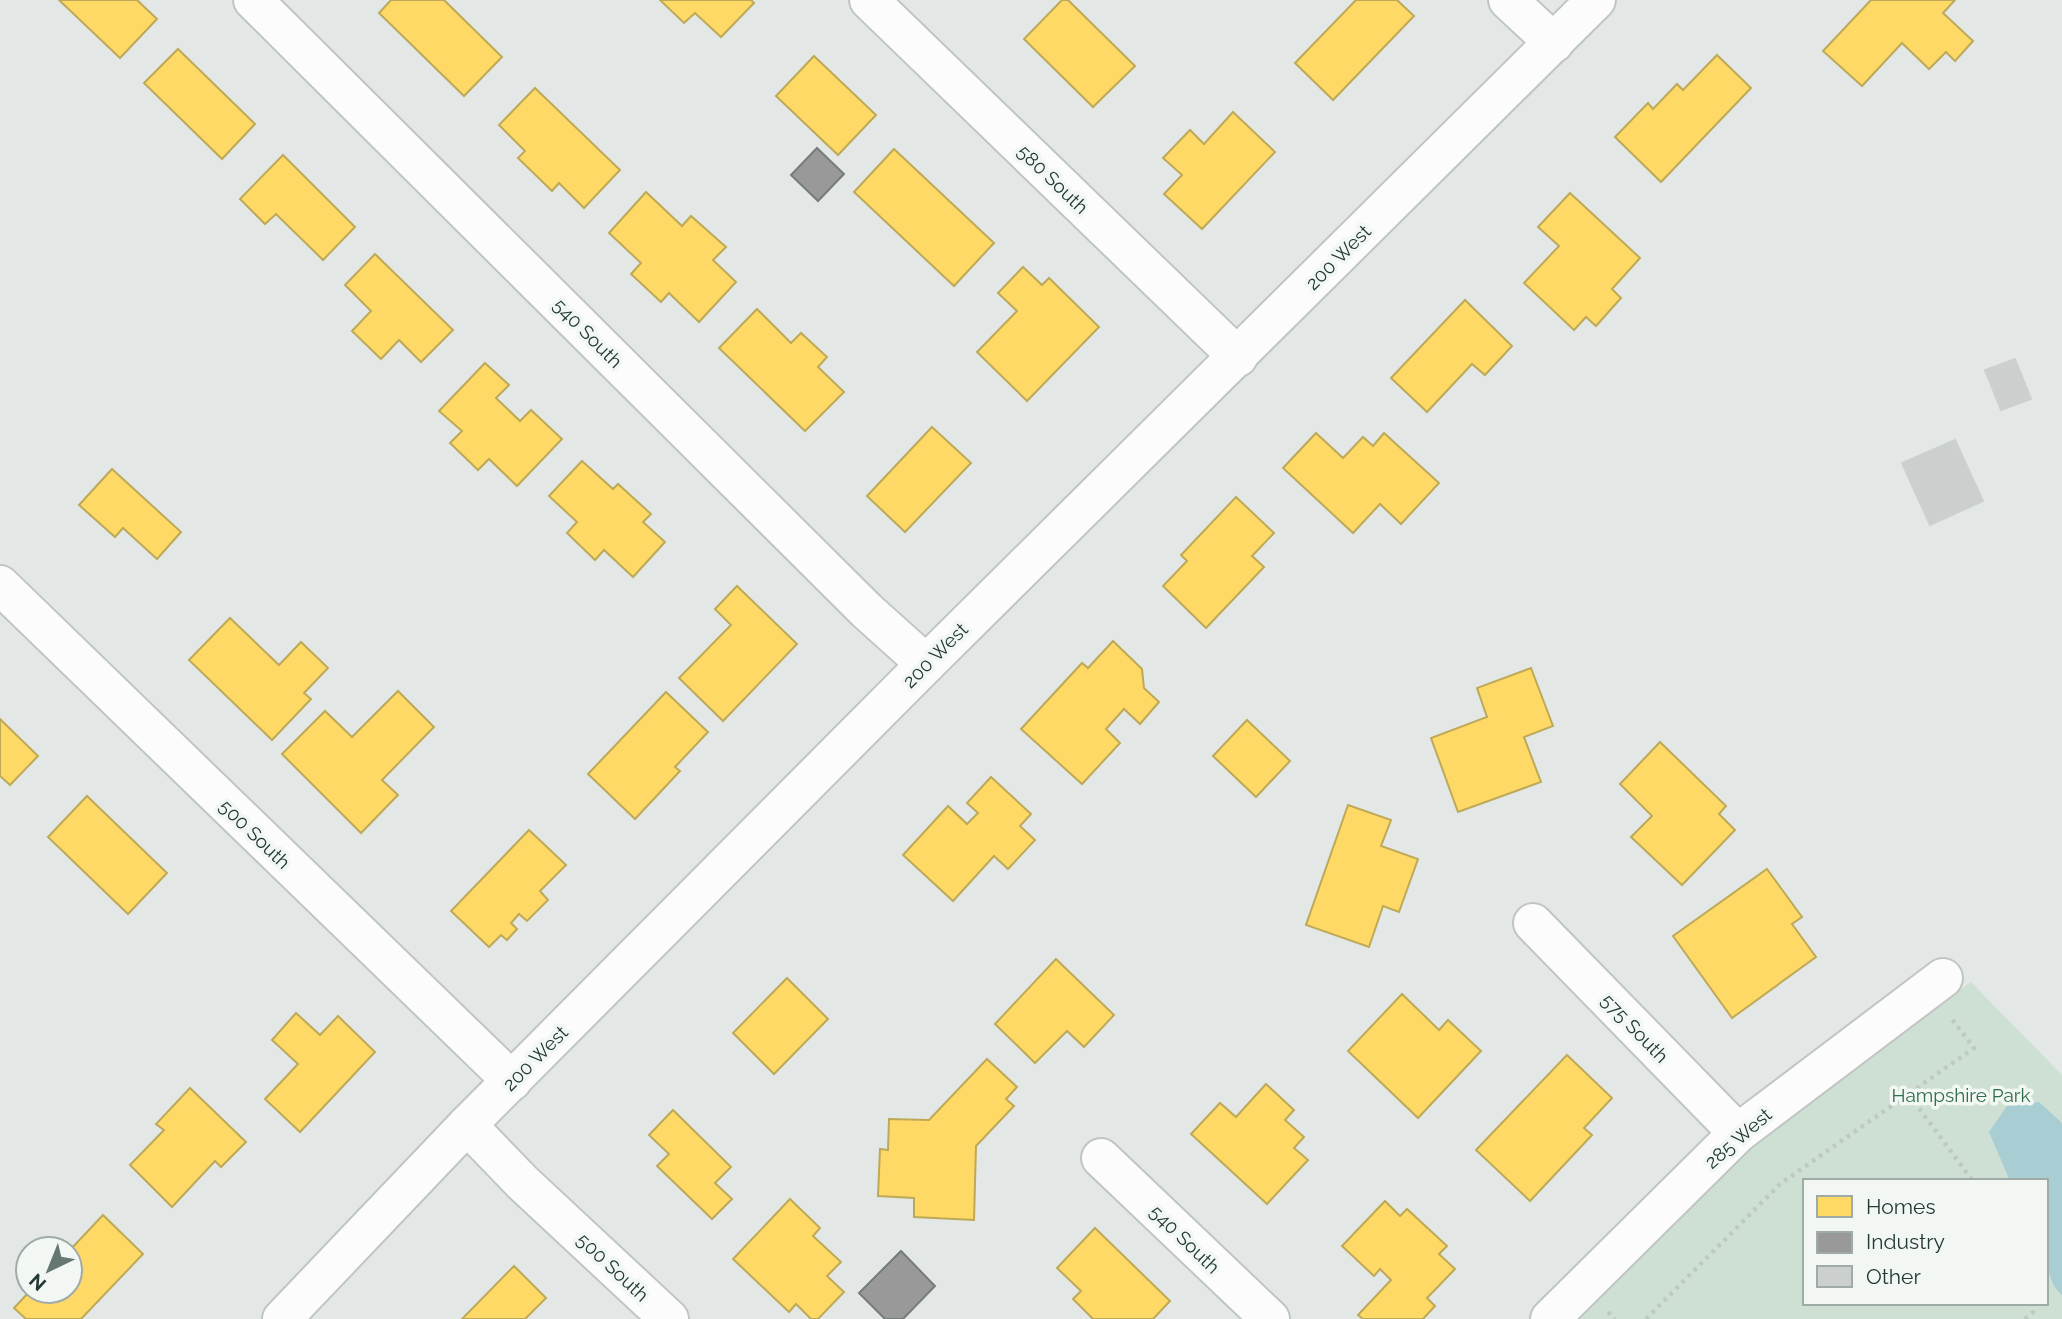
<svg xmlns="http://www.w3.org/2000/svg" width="2062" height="1319" viewBox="0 0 2062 1319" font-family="Raleway,sans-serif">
<rect width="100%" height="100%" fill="#e3e8e6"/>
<path fill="#cee0d3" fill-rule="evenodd" d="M1971 982 2062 1075V1319H1582L1573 1311 1735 1151ZM1805 1181H2046V1303H1805Z"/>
<path fill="#a8cdd3" d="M2039 1102 2062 1123V1295C2037 1275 2046 1211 2046 1181H2010L1989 1132 2007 1106Z"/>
<g fill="#ffd966" stroke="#bda957" stroke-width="2">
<path d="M59 0H137L157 19 120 58Z"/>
<path d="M391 0H444L502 57 464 96 379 13Z"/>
<path d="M660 0H751L754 3 721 37 695 13 684 23Z"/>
<path d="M1062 0H1068L1135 66 1093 107 1024 39Z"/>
<path d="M1356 0H1397L1414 16 1333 100 1295 63Z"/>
<path d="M1871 0H1955L1943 13 1973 41 1955 61 1946 52 1929 69 1902 43 1862 86 1823 51Z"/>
<path d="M178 49 255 124 222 159 144 83Z"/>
<path d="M1717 55 1751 88 1661 182 1615 137 1648 103 1653 109 1677 84 1683 90Z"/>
<path d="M814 56 876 115 838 155 776 96Z"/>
<path d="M535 88 620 170 584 208 559 183 552 191 518 158 525 151 499 125Z"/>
<path d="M1233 112 1275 152 1202 229 1164 194 1182 175 1163 158 1190 130 1204 144Z"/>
<path d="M894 149 994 243 954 286 854 192Z"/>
<path d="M283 155 355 227 323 260 276 214 265 224 240 199Z"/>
<path d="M646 192 682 226 691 216 726 247 713 260 736 282 699 322 669 293 661 302 631 274 641 263 609 233Z"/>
<path d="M1570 193 1640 258 1612 289 1621 298 1596 326 1586 317 1574 330 1524 283 1559 246 1538 227Z"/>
<path d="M375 254 453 330 421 362 399 340 381 359 352 331 371 311 345 285Z"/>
<path d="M1023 267 1042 285 1049 278 1099 327 1027 401 977 352 1017 311 998 293Z"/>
<path d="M1465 300 1512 346 1485 375 1472 364 1427 412 1391 378Z"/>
<path d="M757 309 791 343 801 333 827 357 818 367 844 392 805 431 719 348Z"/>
<path d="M485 363 509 385 496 398 520 421 531 410 562 439 517 486 489 459 478 470 450 443 462 431 439 411Z"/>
<path d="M932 427 971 463 905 532 867 496Z"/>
<path d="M1316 433 1343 458 1363 437 1373 446 1384 433 1439 483 1401 524 1380 504 1353 533 1283 468Z"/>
<path d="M582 461 613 489 618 484 651 514 643 522 665 542 633 577 604 550 595 560 567 533 577 522 549 496Z"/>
<path d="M112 469 181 532 157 559 123 528 115 537 79 505Z"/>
<path d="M1236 497 1274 533 1252 556 1264 567 1206 628 1163 586 1187 561 1181 555Z"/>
<path d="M737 586 797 644 723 721 679 678 731 625 715 609Z"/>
<path d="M230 618 279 665 301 642 328 668 304 693 311 699 272 740 189 660Z"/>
<path d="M1113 641 1142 669 1144 688 1159 702 1140 724 1124 709 1106 729 1120 743 1082 784 1021 729 1082 663 1088 668Z"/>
<path d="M1531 668 1553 726 1524 737 1541 782 1458 812 1431 738 1487 717 1477 688Z"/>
<path d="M398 691 434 727 382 780 398 795 361 833 282 754 325 711 352 737Z"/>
<path d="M666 692 708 732 675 767 680 771 635 819 588 774Z"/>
<path d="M0 719 38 756 10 785 0 776Z"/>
<path d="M1247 720 1290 761 1256 797 1213 756Z"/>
<path d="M1660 742 1726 806 1719 814 1735 830 1682 885 1631 837 1652 816 1620 784Z"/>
<path d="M991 777 1031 814 1020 826 1035 840 1008 869 994 856 953 901 903 855 948 806 967 824 978 813 967 803Z"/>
<path d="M87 796 167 873 128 914 48 837Z"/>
<path d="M1348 805 1391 820 1381 846 1418 859 1399 912 1383 906 1369 947 1306 925Z"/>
<path d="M529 830 566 865 540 891 548 900 527 921 519 914 511 923 517 929 507 940 501 935 489 947 451 911Z"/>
<path d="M1767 869 1802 917 1792 924 1816 957 1732 1018 1673 936Z"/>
<path d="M1056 959 1114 1015 1084 1047 1067 1031 1035 1063 995 1024Z"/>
<path d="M787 978 828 1019 774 1074 733 1033Z"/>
<path d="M1402 994 1439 1030 1448 1020 1481 1051 1418 1118 1348 1051Z"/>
<path d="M296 1013 320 1035 338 1016 375 1052 300 1132 265 1099 298 1064 272 1040Z"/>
<path d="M1567 1055 1612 1098 1584 1128 1592 1135 1530 1201 1476 1150Z"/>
<path d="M987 1059 1017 1087 1006 1099 1014 1106 976 1146 974 1220 914 1217V1198L878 1196 880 1149 888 1150 889 1119 929 1120Z"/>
<path d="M1266 1084 1294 1110 1285 1120 1304 1137 1294 1148 1308 1160 1267 1204 1191 1134 1220 1103 1236 1117Z"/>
<path d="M190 1088 246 1142 221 1167 215 1161 172 1207 130 1165 164 1130 156 1124Z"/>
<path d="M673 1110 731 1167 715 1183 732 1199 712 1219 657 1166 669 1154 649 1135Z"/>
<path d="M790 1199 820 1228 813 1236 841 1262 827 1276 844 1292 818 1319H811L796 1304 789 1312 733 1259Z"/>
<path d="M1385 1201 1400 1216 1407 1209 1447 1246 1439 1254 1455 1269 1427 1298 1435 1306 1423 1319H1363L1358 1315 1391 1280 1380 1269 1374 1276 1342 1246Z"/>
<path d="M103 1215 143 1254 81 1319H26L14 1308 30 1291H70V1250Z"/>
<path d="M1095 1228 1170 1301 1153 1319H1093L1073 1299 1081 1291 1057 1268Z"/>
<path d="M514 1266 546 1298 525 1319H462Z"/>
</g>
<g fill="#999" stroke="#767c7b" stroke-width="2">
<path d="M817 148 844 174 818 201 791 175Z"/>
<path d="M901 1251 935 1286 903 1319H885L859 1293Z"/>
</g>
<g fill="#cbcfcd" stroke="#ccd1cf" stroke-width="2">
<path d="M2015 359 2031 399 2001 410 1985 370Z"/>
<path d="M1955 440 1983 501 1930 525 1902 463Z"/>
</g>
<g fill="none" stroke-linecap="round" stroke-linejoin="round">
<g stroke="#c0c5c3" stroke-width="42">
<g id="minor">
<path d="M253 0 867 611 926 664"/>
<path d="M869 0 1238 357"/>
<path d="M1508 0 1554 43"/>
<path d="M0 585 512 1081"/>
<path d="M1533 923 1738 1133"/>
<path d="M467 1125 522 1182 669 1319"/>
<path d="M1101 1158 1270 1319"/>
<path d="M1550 1319 1738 1133 1943 978"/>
</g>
</g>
<g stroke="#c0c5c3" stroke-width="42">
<path id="tertiary" d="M282 1319 467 1125 926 664 1596 0"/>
</g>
<g stroke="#c0c8c5" stroke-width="4.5" stroke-dasharray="3.5 5" stroke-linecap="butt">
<path d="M1909 1095 1973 1181"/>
<path d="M1608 1312 1615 1319"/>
<path d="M1646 1319 1780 1184 1974 1048 1951 1018"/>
<path d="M2025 1319 2033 1312 2031 1303"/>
</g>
<use href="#minor" stroke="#fbfcfb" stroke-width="38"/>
<use href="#tertiary" stroke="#fbfcfb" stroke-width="38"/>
</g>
<g text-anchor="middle" stroke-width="7" stroke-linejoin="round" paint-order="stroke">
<g font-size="19" fill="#233a34" stroke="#f2f7f4">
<text transform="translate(1053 179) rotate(44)" y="7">580 South</text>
<text transform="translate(1338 257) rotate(-45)" y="7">200 West</text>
<text transform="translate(588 333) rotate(45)" y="7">540 South</text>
<text transform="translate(935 655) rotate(-45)" y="7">200 West</text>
<text transform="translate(255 834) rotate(44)" y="7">500 South</text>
<text transform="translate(1635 1028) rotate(46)" y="7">575 South</text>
<text transform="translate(535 1058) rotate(-45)" y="7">200 West</text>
<text transform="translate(1738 1138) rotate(-41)" y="7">285 West</text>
<text transform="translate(1185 1239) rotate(44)" y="7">540 South</text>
<text transform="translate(613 1267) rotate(43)" y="7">500 South</text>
</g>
<g font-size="19" fill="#316d48" stroke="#f2f7f4">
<text x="1961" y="1102">Hampshire Park</text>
</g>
</g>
<rect x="1803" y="1179" width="245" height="126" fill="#f2f7f4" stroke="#9faba7" stroke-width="2"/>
<rect x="1817" y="1196" width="35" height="21" fill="#ffd966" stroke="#9faba7" stroke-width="2"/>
<text x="1866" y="1214" font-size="21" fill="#233a34">Homes</text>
<rect x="1817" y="1232" width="35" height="21" fill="#999999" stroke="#9faba7" stroke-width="2"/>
<text x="1866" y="1249" font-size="21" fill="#233a34">Industry</text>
<rect x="1817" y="1266" width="35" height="21" fill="#cbcfcd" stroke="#9faba7" stroke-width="2"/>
<text x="1866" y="1284" font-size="21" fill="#233a34">Other</text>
<g transform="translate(49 1270) rotate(223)"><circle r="33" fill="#f2f7f4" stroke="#9faba7" stroke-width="2"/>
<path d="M0-5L12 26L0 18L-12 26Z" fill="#667772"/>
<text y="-10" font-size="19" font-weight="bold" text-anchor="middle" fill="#233a34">N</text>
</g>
</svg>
